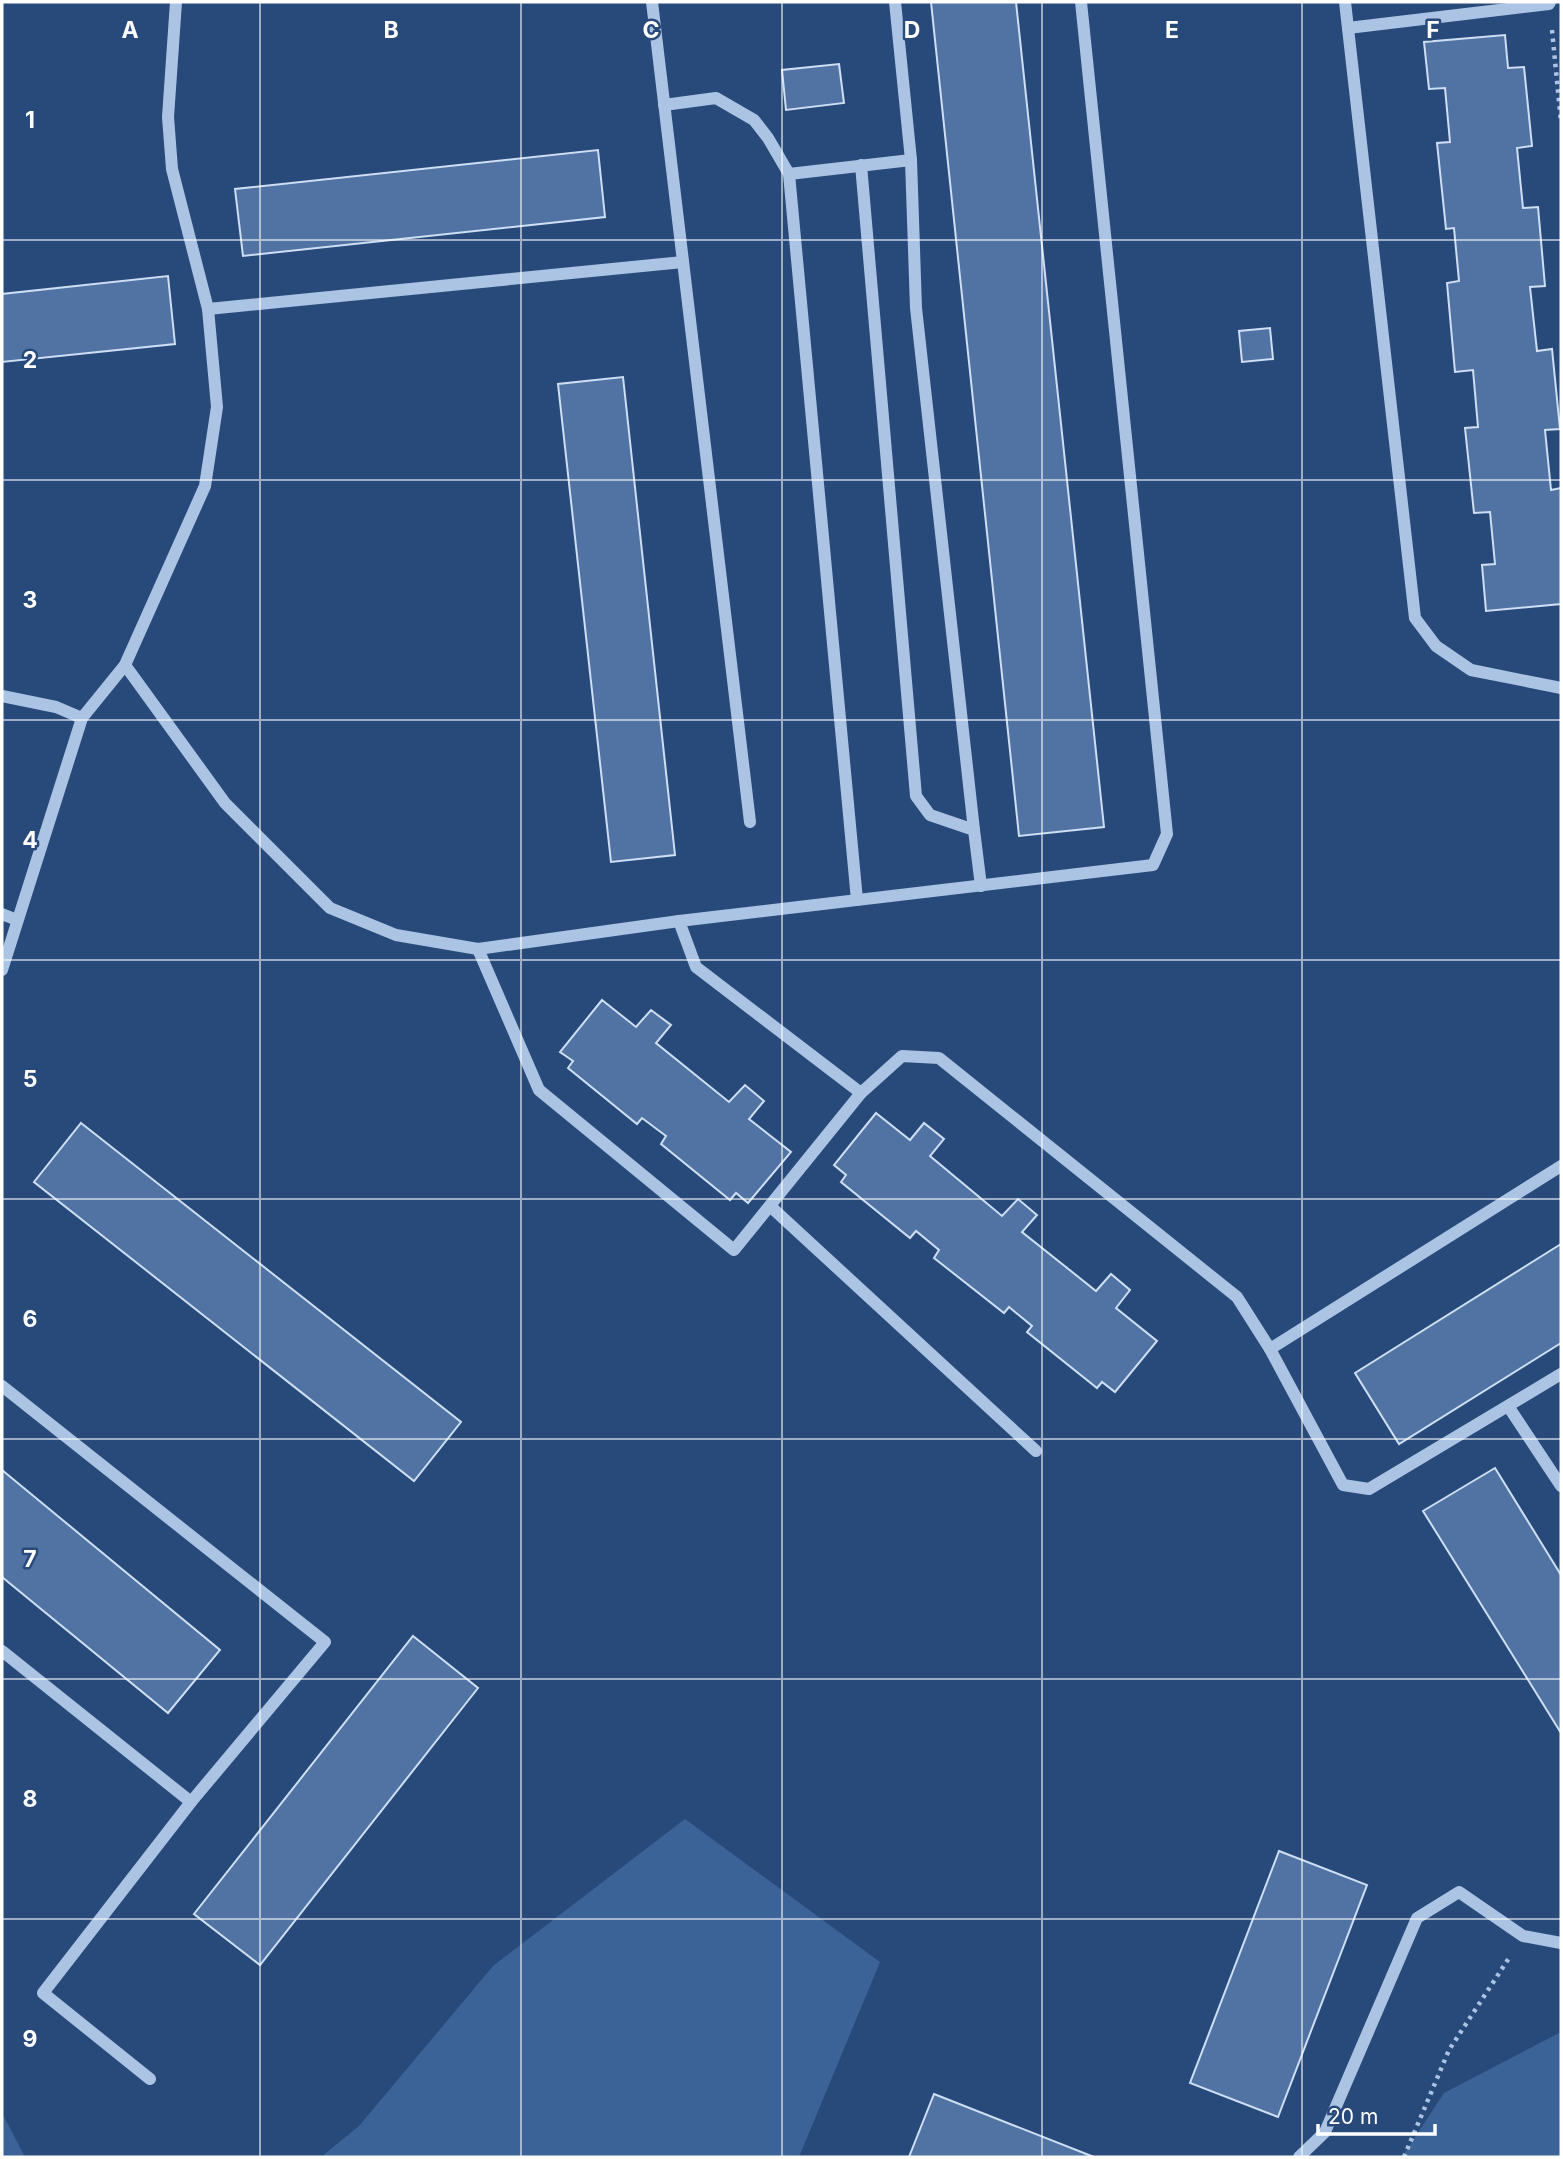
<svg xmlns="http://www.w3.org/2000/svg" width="1563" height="2159" viewBox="0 0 1563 2159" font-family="Inter,sans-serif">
<rect width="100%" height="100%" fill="#284a7b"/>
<g fill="#3b6398">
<path d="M685 1819 880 1962 799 2157H321L359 2126 493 1966Z"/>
<path d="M1561 2032V2157H1402L1444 2093Z"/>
<path d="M2 2113 25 2157H2Z"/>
</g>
<g fill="#5073a3" stroke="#cedef3" stroke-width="2">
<path d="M931 2H1016L1104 827 1019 836Z"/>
<path d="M1505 35 1508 68 1524 67 1532 146 1517 148 1523 208 1538 207 1545 286 1530 287 1537 351 1552 349 1560 429 1545 430 1551 490 1561 488V604L1486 611 1482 565 1495 564 1490 512 1474 513 1465 428 1478 427 1473 370 1455 372 1447 283 1459 281 1454 228 1446 229 1437 143 1450 142 1445 88 1429 89 1424 42Z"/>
<path d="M839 64 844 103 786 110 782 70Z"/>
<path d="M598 150 605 217 243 256 235 189Z"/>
<path d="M168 276 175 344 2 362V294Z"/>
<path d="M1270 328 1273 359 1242 362 1239 331Z"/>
<path d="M623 377 675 855 611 862 558 384Z"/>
<path d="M602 1000 636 1027 651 1010 671 1025 656 1043 729 1102 745 1085 764 1101 749 1119 791 1152 748 1203 736 1193 730 1200 661 1144 666 1136 642 1118 637 1124 568 1068 573 1061 560 1052Z"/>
<path d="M876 1113 910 1140 924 1123 944 1139 930 1156 1002 1216 1018 1199 1037 1215 1022 1232 1096 1291 1111 1274 1130 1290 1116 1308 1157 1341 1115 1392 1102 1382 1097 1388 1027 1332 1032 1326 1009 1307 1004 1313 934 1258 939 1250 916 1231 910 1238 841 1182 846 1175 834 1165Z"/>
<path d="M81 1123 461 1422 414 1481 34 1182Z"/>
<path d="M1561 1244V1343L1399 1444 1355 1373Z"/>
<path d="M1495 1468 1561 1575V1733L1423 1511Z"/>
<path d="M2 1470 220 1650 168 1713 2 1577Z"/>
<path d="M413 1636 478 1688 260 1965 194 1914Z"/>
<path d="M1279 1851 1367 1885 1278 2117 1190 2083Z"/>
<path d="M934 2094 1094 2157H909Z"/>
</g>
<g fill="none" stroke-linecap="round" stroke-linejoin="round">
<g stroke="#acc4e4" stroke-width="4.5" stroke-dasharray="3.5 5" stroke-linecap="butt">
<path d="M1552 30 1561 122"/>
<path d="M1404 2157 1449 2050 1509 1958"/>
</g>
<g stroke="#acc4e4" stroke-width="12">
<path d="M652 2 750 822"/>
<path d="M895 2 911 160 916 308 974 830"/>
<path d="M1081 2 1167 834 1153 865 679 921 696 967 861 1093 902 1056 939 1058 1237 1297 1270 1349 1343 1485 1369 1489 1561 1374"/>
<path d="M1345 2 1415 618 1436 646 1471 670 1561 688"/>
<path d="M1348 28 1549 4 1550 2"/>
<path d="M664 105 716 98 754 120 768 138 789 174 857 900"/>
<path d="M861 165 916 796 930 815 974 830 981 886"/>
<path d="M789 174 911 160"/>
<path d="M208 309 683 262"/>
<path d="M125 665 225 803 330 908 396 935 478 949 679 921"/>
<path d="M2 696 56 707 82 718"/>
<path d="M2 914 17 920"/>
<path d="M478 949 539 1090 734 1250 861 1093"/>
<path d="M2 970 82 718 125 665 205 486 217 407 208 309 172 169 168 117 176 2"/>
<path d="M770 1206 1036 1451"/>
<path d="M1270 1349 1561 1166"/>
<path d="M2 1386 325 1642 191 1802 2 1651"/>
<path d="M1508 1406 1561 1486"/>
<path d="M150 2079 43 1993 191 1802"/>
<path d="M1299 2157 1325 2132 1417 1918 1459 1892 1523 1936 1561 1943"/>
</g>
</g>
<path fill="none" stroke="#fff" stroke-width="2" stroke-opacity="0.55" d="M260 2V2157M521 2V2157M782 2V2157M1042 2V2157M1302 2V2157M2 240H1561M2 480H1561M2 720H1561M2 960H1561M2 1199H1561M2 1439H1561M2 1679H1561M2 1919H1561"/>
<g font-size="23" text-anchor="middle" font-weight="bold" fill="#fff" stroke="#284a7b" stroke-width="5" stroke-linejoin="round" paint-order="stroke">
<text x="130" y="38">A</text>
<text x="391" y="38">B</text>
<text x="651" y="38">C</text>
<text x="912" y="38">D</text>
<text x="1172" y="38">E</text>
<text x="1433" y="38">F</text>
<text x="30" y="128">1</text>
<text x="30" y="368">2</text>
<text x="30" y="608">3</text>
<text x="30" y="848">4</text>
<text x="30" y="1087">5</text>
<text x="30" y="1327">6</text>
<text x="30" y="1567">7</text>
<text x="30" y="1807">8</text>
<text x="30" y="2047">9</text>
</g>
<rect width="1563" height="2159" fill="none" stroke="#ffffff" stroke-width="7"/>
<path d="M1318 2124v10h117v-10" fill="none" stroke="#ffffff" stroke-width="3.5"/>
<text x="1328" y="2124" font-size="21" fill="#ffffff" stroke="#284a7b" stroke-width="5" paint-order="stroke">20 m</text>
</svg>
